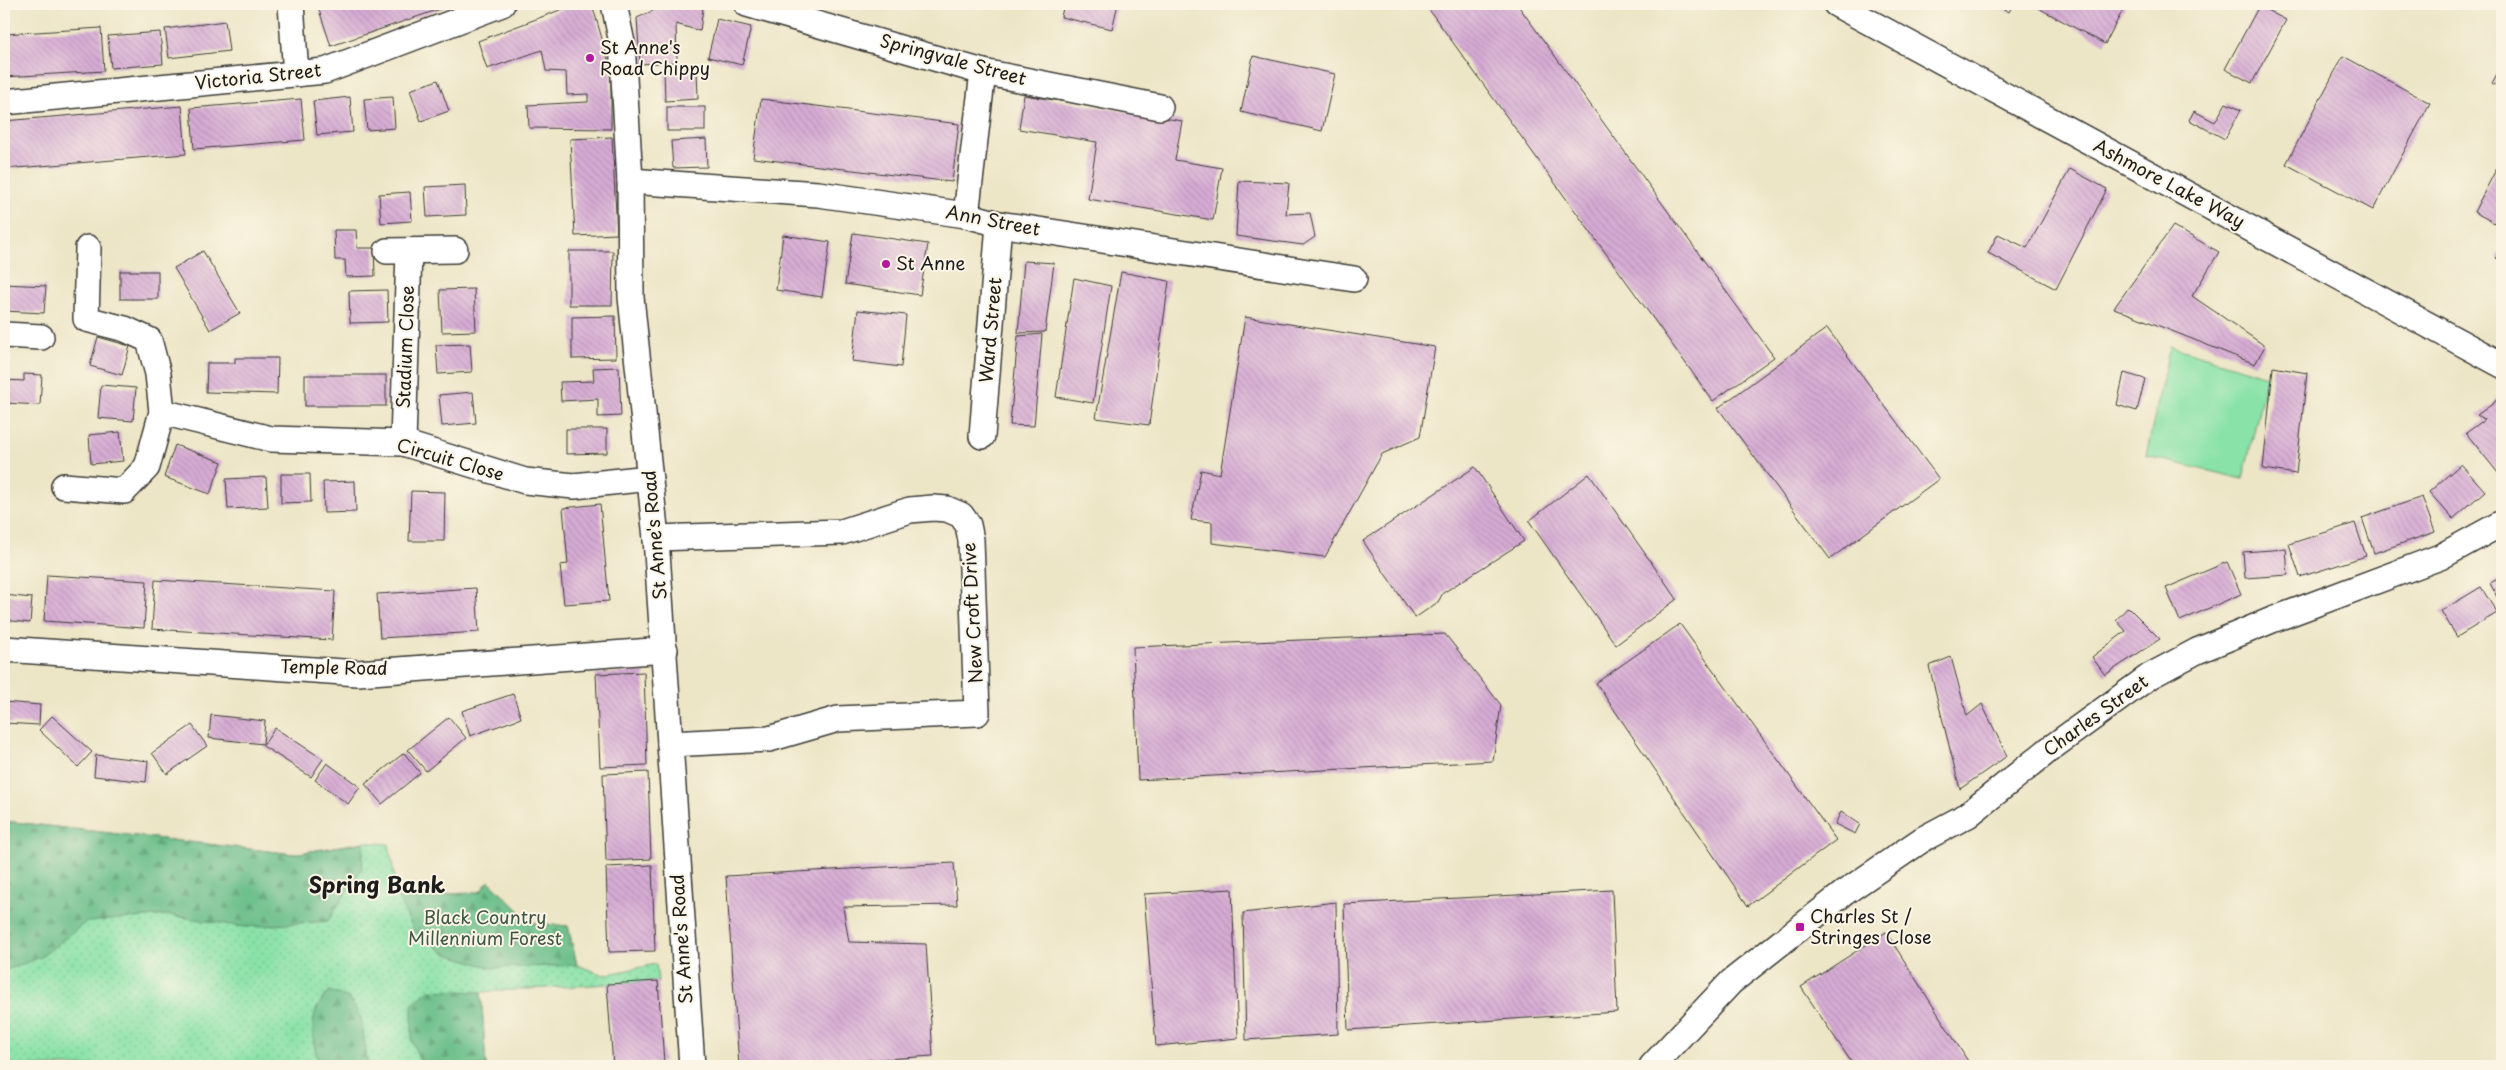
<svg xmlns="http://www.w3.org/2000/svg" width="2506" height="1070" viewBox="0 0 2506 1070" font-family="'Playpen Sans',sans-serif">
<defs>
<pattern id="grass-dots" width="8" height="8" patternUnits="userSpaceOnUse" patternTransform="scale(1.25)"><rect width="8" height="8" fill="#89e2a7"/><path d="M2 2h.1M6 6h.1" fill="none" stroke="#76c18f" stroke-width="1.8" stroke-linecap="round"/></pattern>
<pattern id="forest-firs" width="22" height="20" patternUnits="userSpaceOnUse" patternTransform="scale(1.25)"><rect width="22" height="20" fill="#6ec08c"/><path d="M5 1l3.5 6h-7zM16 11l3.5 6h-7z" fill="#5fa478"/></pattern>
<pattern id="building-back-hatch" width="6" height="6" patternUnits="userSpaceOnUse" patternTransform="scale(1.25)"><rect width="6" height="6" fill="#d6abd4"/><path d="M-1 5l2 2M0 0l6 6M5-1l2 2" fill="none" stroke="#b793b5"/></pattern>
</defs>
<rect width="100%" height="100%" fill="#fcf5e5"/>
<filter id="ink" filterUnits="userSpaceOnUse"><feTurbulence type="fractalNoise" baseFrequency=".02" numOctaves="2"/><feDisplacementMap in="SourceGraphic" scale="10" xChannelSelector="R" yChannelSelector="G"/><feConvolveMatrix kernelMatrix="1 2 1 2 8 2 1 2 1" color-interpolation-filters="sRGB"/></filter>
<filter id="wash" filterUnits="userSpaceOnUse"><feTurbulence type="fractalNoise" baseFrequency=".0096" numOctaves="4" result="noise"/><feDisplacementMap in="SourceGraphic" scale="20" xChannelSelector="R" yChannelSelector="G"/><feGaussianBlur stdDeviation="1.12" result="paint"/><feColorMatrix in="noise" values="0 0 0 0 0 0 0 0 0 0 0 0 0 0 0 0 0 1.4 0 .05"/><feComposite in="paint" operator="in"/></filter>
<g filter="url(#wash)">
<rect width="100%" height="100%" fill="#ece5c6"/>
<path fill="url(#grass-dots)" stroke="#527f62" d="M4 821 294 854 364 842 389 844 398 898 480 892 489 881 532 923 568 926 577 965 604 975 656 964 658 981 481 992 486 1066H4Z"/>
<g fill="url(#forest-firs)" stroke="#456e54">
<path d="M4 821 294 854 364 842 362 868 328 921 245 927 168 915 86 922 41 957 4 971Z"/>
<path d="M489 881 532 923 568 926 577 965 492 968 447 954 415 932 398 898 480 892Z"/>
<path d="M429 990 481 992 486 1066H422L412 1041V1005Z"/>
<path d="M329 991 349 998 361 1018 368 1066H319C312 1036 306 1016 329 991Z"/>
</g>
<path fill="#89e2a7" stroke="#527f62" d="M2170 346 2267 376 2243 479 2146 456Z"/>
<g id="blocks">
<g fill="url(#building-back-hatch)">
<path d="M317 4H442L443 8 331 46Z"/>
<path d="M576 4H592L611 70V129L529 128 528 105 588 102V94L567 95 566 72 546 71 542 50 487 69 478 41Z"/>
<path d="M668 4 703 8 700 31 676 24 677 62 640 64 637 18Z"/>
<path d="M827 4H842L841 8Z"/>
<path d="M1064 4H1118L1112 29 1061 17Z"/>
<path d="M1425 4H1517L1774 357 1713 401Z"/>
<path d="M1995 4H2013L2009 12Z"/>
<path d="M2031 4H2126L2105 44Z"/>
<path d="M2259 6 2286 20 2252 83 2225 69Z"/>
<path d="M717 19 751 27 742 65 708 57Z"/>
<path d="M225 21 229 51 169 58 165 29Z"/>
<path d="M101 28 104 71 4 77V34Z"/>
<path d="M160 32 163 64 111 68 108 36Z"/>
<path d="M1253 56 1335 74 1322 131 1241 112Z"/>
<path d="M2343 56 2430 103 2373 210 2286 164Z"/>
<path d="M2502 65V89L2492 83Z"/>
<path d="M697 69 698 99 665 101 664 70Z"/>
<path d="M438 80 449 111 421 121 410 90Z"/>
<path d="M1024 95 1182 121 1175 160 1222 168 1213 220 1088 199 1097 142 1019 129Z"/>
<path d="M350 97 353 132 317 135 313 101Z"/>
<path d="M393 97 395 128 367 130 364 99Z"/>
<path d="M301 99 305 140 194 149 191 108Z"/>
<path d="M761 99 959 124 952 182 753 158Z"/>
<path d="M2226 103 2241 110 2225 139 2189 120 2194 111 2215 122Z"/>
<path d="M182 106 186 154 4 169V121Z"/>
<rect x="667" y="107" width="38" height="24"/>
<path d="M612 137 617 234 575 236 570 139Z"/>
<path d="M706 139 707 167 673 168 671 141Z"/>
<path d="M2502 158V227L2474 212Z"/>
<path d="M2070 169 2107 189 2056 289 1988 253 1998 234 2027 248Z"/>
<path d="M1239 181 1289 183 1286 214 1310 213 1315 237 1303 245 1236 236Z"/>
<path d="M465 185 466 215 427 217 425 187Z"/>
<path d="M410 192 412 221 381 223 379 194Z"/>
<path d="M2173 226 2219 252 2192 296 2265 346 2255 364 2114 308Z"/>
<path d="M334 230H356L357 248H374L375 276 346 277 345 260H335Z"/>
<path d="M853 233 928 244 920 295 845 284Z"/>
<path d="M783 235 830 242 822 297 776 290Z"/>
<path d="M2502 246V261L2496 258Z"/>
<path d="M203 251 240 313 210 330 174 268Z"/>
<path d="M569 251H613L612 305H569Z"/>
<path d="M1024 261 1054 263 1045 332 1018 333Z"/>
<rect x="120" y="271" width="38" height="28"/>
<path d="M1121 272 1169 281 1149 425 1096 418Z"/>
<path d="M1074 278 1111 286 1093 403 1056 397Z"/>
<path d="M4 284 46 286 44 313 4 311Z"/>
<path d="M474 289 476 331 442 332 440 290Z"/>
<path d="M387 290 388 322 350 323 349 291Z"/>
<path d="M858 310 906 315 901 367 852 361Z"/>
<path d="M615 316 616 358 572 359V317Z"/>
<path d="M1245 317 1435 347 1420 437 1382 454 1325 557 1212 543V522L1191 520 1201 470 1220 474Z"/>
<path d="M1827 328 1939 479 1830 559 1718 408Z"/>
<path d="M1042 334 1034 426 1010 425 1018 336Z"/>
<path d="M98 337 130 346 122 375 90 366Z"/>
<path d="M470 344 472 372 438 374 436 345Z"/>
<path d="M235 358H278L277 394 206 392 207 363H235Z"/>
<path d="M619 367 621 416 598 417V399L561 401 560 382 594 381 593 368Z"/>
<path d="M2273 367 2307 373 2296 474 2263 469Z"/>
<path d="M4 372H7L6 380 24 381V374L42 375 40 405 4 403Z"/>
<path d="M2124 373 2145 379 2137 411 2117 405Z"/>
<rect x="305" y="375" width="81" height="31"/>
<path d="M101 385 136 388 133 421 98 418Z"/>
<path d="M473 392 476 423 442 426 439 395Z"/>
<path d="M2502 392V470L2498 473 2466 433 2484 420 2477 415 2494 403Z"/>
<path d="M566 429H607V453L566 454Z"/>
<path d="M120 432 123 461 91 464 89 435Z"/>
<path d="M175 445 222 462 210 494 164 477Z"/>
<path d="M2461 464 2485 491 2453 519 2429 492Z"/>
<path d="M1475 467 1524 541 1443 593 1438 602 1415 618 1363 541Z"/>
<path d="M281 474H310L311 502 281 503Z"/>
<path d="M1589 474 1677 599 1616 645 1529 521Z"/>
<path d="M266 477 268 507 228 509 226 479Z"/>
<path d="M355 481 356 512 324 513 323 482Z"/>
<path d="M411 491 445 492 444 541H409Z"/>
<path d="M2422 497 2435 532 2374 553 2362 518Z"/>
<path d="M600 504 609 601 564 604 560 565 568 564 563 508Z"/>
<path d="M2355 523 2366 556 2300 577 2289 544Z"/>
<path d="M2286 549 2288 575 2245 578 2243 552Z"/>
<path d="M2227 562 2241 594 2180 621 2166 588Z"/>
<path d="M47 575 147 581 144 628 44 621Z"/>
<path d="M2502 577V607L2490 583Z"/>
<path d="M155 580 335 591 332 640 152 629Z"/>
<path d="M2481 587 2497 613 2457 637 2441 611Z"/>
<path d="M476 588 479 632 380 638 377 594Z"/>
<path d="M4 595 32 598 30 623 4 620Z"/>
<path d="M2128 607 2160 639 2105 675 2092 657 2126 631 2116 620Z"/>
<path d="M1680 624 1836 840 1748 906 1596 683Z"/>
<path d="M1445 634 1501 705 1493 761 1138 780 1133 647Z"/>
<path d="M1951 657 1967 716 1982 704 2007 756 1960 789 1929 666Z"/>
<path d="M644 672 647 765 600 767 596 674Z"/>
<path d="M513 694 521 718 470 736 462 711Z"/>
<path d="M4 702 40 705 39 725 4 723Z"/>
<path d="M211 715 265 721 263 744 209 738Z"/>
<path d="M52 716 92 752 78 767 39 730Z"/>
<path d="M449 717 466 738 426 771 408 750Z"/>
<path d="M192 725 207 746 167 774 152 753Z"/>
<path d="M275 728 323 759 311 777 263 746Z"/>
<path d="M404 753 420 773 382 804 365 784Z"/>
<path d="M96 755 148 761 146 782 94 776Z"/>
<path d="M327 763 360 787 348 804 315 780Z"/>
<path d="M648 772 651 859 606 861 603 774Z"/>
<path d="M1841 812 1860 824 1855 834 1835 824Z"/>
<path d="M954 863 957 905 843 907 849 942 926 944 933 1056 775 1066H739L726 876Z"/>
<path d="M652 865 655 951 609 952 606 867Z"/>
<path d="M1232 889 1238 1038 1156 1046 1144 894Z"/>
<path d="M1612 890 1617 1012 1348 1030 1344 904Z"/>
<path d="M1336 902 1338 1034 1246 1040 1243 913Z"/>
<path d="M1886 932 1971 1066H1854L1801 987Z"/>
<path d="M658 981 664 1062 613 1066 607 984Z"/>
</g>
</g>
</g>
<g filter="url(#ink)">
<use href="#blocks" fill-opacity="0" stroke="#3b3a36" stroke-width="1"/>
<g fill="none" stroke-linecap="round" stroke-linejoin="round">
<g stroke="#3b3a36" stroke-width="28">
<g id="minor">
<path d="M291 4 296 74"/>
<path d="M614 4 622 43 630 181 631 297 656 538 692 1066"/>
<path d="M747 4 983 72 1160 107"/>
<path d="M1836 4 2502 365"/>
<path d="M4 102 325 71 502 4"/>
<path d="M630 181 818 194 966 215 999 224 1354 279"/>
<path d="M966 215 983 72"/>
<path d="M387 251 455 250"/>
<path d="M4 335 41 337"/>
<path d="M162 412 271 439 403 443 525 481 574 486 649 478"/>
<path d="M982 436 999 224"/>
<path d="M403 443 409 251"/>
<path d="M64 486 124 491 147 467 162 412 158 374 149 340 125 329 86 319 88 248"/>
<path d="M656 538 842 532 910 510 933 508 947 509 961 515 968 525 971 540 977 713 838 719 769 739 670 744"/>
<path d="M4 649 358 673 665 650"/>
<path d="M1652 1066 1731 982 1844 893 1923 839 1968 815 2051 748 2150 676 2197 651 2272 620 2440 557 2502 523"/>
</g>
</g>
<use href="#minor" stroke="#fff" stroke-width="25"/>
</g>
</g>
<g fill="#b5179e" stroke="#fcf5e5" stroke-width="2">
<circle cx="590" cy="58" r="5"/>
<circle cx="886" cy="264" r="5"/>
<rect x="1795" y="922" width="10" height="10" rx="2.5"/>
</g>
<g text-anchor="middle" stroke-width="4" stroke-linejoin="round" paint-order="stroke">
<g font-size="18" fill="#1c1c1c" stroke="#fcf5e5" text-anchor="start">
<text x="600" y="54">St Anne's<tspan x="600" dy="21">Road Chippy</tspan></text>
<text x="896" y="270">St Anne</text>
<text x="1810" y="923">Charles St /<tspan x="1810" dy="21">Stringes Close</tspan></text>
</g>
<g font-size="18" fill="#1c1c1c" stroke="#fcf5e5">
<text transform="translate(953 60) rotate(15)" y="6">Springvale Street</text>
<text transform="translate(258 77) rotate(-6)" y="6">Victoria Street</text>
<text transform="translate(2169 184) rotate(28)" y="6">Ashmore Lake Way</text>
<text transform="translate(993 221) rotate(11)" y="6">Ann Street</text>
<text transform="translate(991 330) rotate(-85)" y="6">Ward Street</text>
<text transform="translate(406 347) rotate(-88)" y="6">Stadium Close</text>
<text transform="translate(450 460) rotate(16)" y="6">Circuit Close</text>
<text transform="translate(655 535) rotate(-95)" y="6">St Anne's Road</text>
<text transform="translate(973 613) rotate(-93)" y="6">New Croft Drive</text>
<text transform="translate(334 668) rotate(1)" y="6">Temple Road</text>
<text transform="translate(2096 716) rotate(-36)" y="6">Charles Street</text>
<text transform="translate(682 939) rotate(-94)" y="6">St Anne's Road</text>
</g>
<g font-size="18" fill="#3d5746" stroke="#fcf5e5">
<text x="485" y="924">Black Country<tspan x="485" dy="21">Millennium Forest</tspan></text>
</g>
<g font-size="22" font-weight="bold" fill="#1c1c1c" stroke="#fcf5e5">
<text x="377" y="893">Spring Bank</text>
</g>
</g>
<rect width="2506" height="1070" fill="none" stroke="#fcf5e5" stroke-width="20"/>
</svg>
